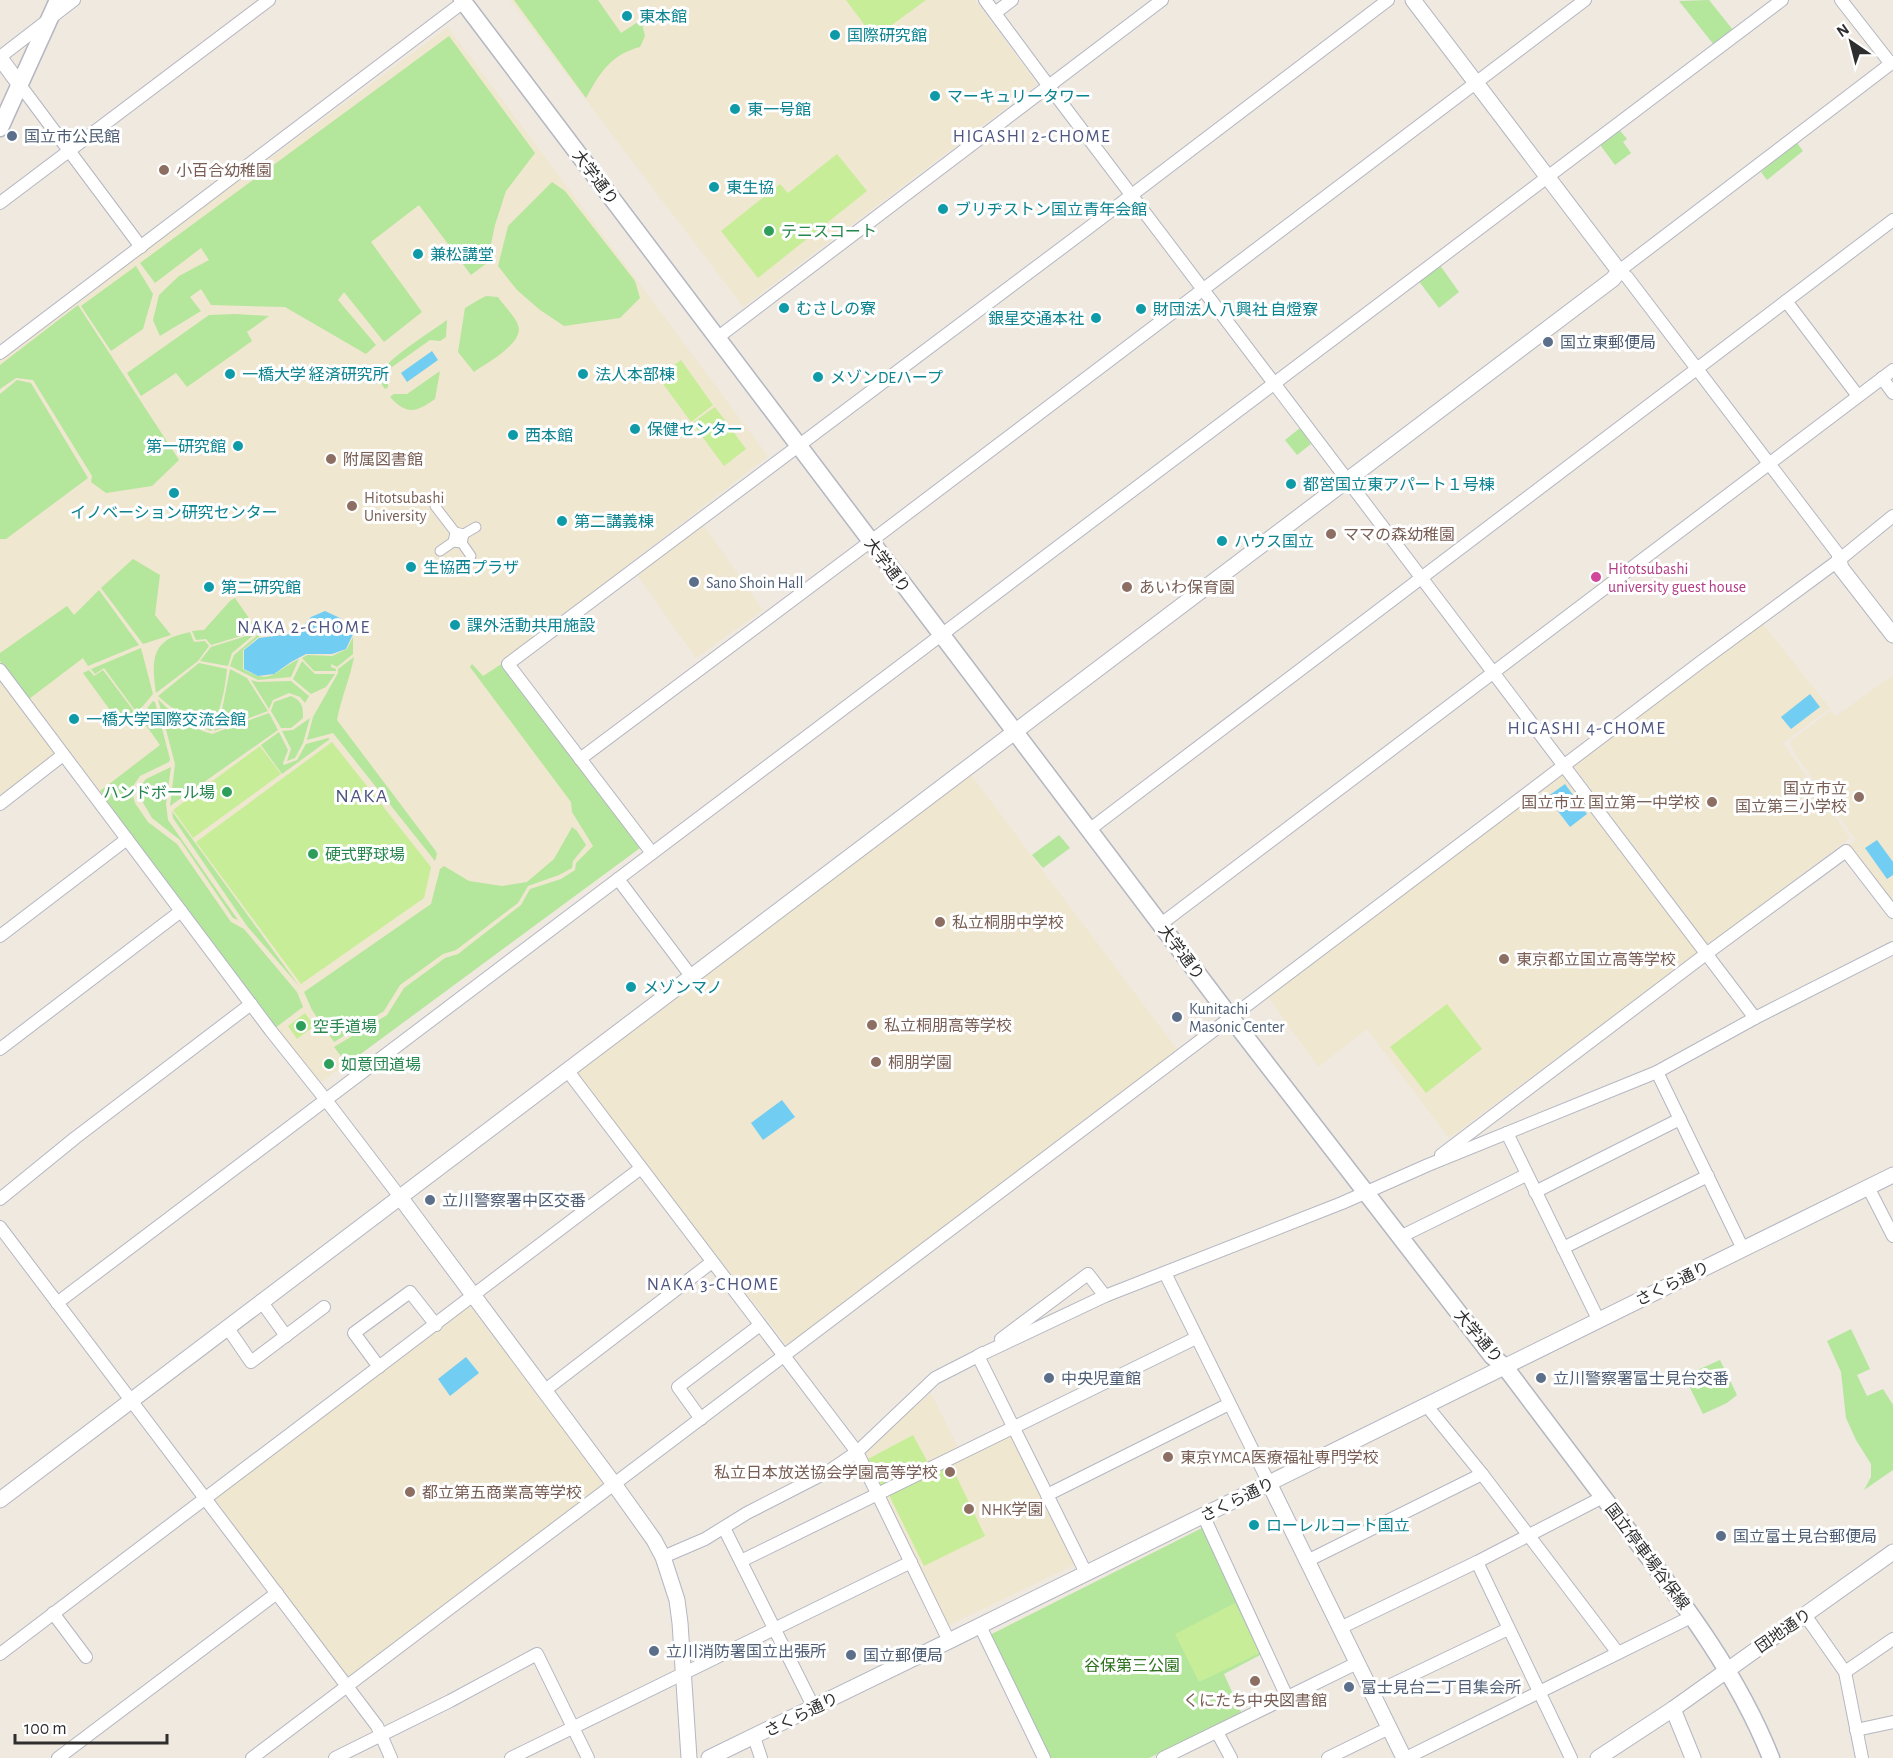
<svg xmlns="http://www.w3.org/2000/svg" width="1893" height="1758" viewBox="0 0 1893 1758" font-family="'Alegreya Sans','Noto Sans JP',sans-serif">
<rect width="100%" height="100%" fill="#efe9e0"/>
<g fill="#f0e7d0">
<path d="M510 0H975L1037 84 743 307Z"/>
<path d="M448 27 768 456 503 662 640 848 322 1082 271 1031 100 791 0 661V357Z"/>
<path d="M702 523 763 610 696 658 634 571Z"/>
<path d="M1763 624 1830 708 1783 743 1850 838 1708 945 1573 765Z"/>
<path d="M1893 675V903L1848 846 1856 840 1795 754 1790 742 1830 711 1836 716Z"/>
<path d="M0 680 58 756 0 800Z"/>
<path d="M969 772 1179 1052 910 1256 787 1345 573 1073Z"/>
<path d="M1563 773 1699 952 1449 1138 1367 1029 1318 1067 1268 997Z"/>
<path d="M469 1305 606 1485 351 1679 346 1677 213 1501 214 1498Z"/>
<path d="M931 1393 961 1454 1012 1429 1076 1564 945 1627 862 1453Z"/>
</g>
<g fill="#b4e69c">
<path d="M514 0H598L621 33 641 20 645 36 640 47C610 55 600 73 586 98Z"/>
<path d="M1709 0 1733 30 1714 45 1679 1Z"/>
<path d="M449 36 535 153 506 191 495 225 487 263 471 275 419 205 371 242 422 312 384 342 344 292 338 300 376 345 366 354 285 307 211 305 201 289 190 297 201 311 160 336 153 320 159 295 179 276 209 260 201 248 155 283 140 263Z"/>
<path d="M1617 127 1627 139 1623 142 1631 153 1615 165 1598 142Z"/>
<path d="M1793 143H1797L1803 151 1767 180 1761 172C1773 162 1781 152 1793 143Z"/>
<path d="M552 182 565 191 635 281 640 298 620 318 564 326 540 310 517 290 498 266 508 226Z"/>
<path d="M1439 264 1459 292 1439 308 1418 280Z"/>
<path d="M136 266 153 294 143 329 111 351 81 306Z"/>
<path d="M486 296 498 297C504 306 515 316 518 325 525 343 486 363 474 372L458 352 465 308 480 299Z"/>
<path d="M78 305 179 460 152 486 106 493 91 482 92 476 33 380 16 378 0 389V365Z"/>
<path d="M235 314 269 316 247 332 252 341 187 387 176 373 141 396 127 373 209 315Z"/>
<path d="M447 320 446 337 440 341 430 340 392 367 388 373V387L385 389C382 385 379 380 380 375 383 361 434 330 447 320Z"/>
<path d="M440 371 435 399C416 412 408 416 390 397L394 394H407Z"/>
<path d="M17 380 31 383 88 478 6 539H0V394Z"/>
<path d="M1300 428 1311 444 1297 455 1285 440Z"/>
<path d="M133 559 160 575 155 615 171 635 143 644 101 588Z"/>
<path d="M99 590 139 645 88 666 83 658 29 699 0 661V653L67 606 74 615Z"/>
<path d="M235 598 258 631 211 645 206 639 196 640 192 631 204 630 230 601Z"/>
<path d="M190 632 194 642 205 641 209 646 198 661 156 693C154 675 149 652 167 640 173 636 183 634 190 632Z"/>
<path d="M256 633 232 653 228 666 200 661 211 647Z"/>
<path d="M260 633 261 635 243 650V669C272 686 274 671 299 659L291 677 258 680 230 666 234 655Z"/>
<path d="M353 637V654L337 667 331 664V667L336 669V671H314L302 658 307 655 332 656 347 649Z"/>
<path d="M141 648 153 694 137 713 104 668 95 674 91 669Z"/>
<path d="M354 657C350 679 341 698 337 720L435 850 437 854 435 861 333 733 307 740 313 717 338 673V669Z"/>
<path d="M302 661 315 674H335L326 687 311 694 293 679Z"/>
<path d="M199 663 227 669C225 691 220 711 211 731 192 725 173 709 158 696Z"/>
<path d="M503 663 640 848 347 1064 334 1047 387 1015 404 988 445 958 458 954 521 905 530 889 561 879 575 870 576 863 593 846 572 812 571 802 470 667 472 664 483 676Z"/>
<path d="M230 669 247 678 268 711 214 731 221 715Z"/>
<path d="M89 670 94 676 103 670 136 714 121 725 83 673Z"/>
<path d="M251 680 258 682 291 681 309 696 305 703 300 697 289 693 273 700 269 709Z"/>
<path d="M291 696C302 701 303 706 303 718L291 728H281L271 711 274 702Z"/>
<path d="M158 699 167 708 202 731 212 734 269 713 278 730 170 806 175 764Z"/>
<path d="M153 701 155 702 170 759 169 762 140 776 131 789 135 803 148 822 177 844 231 922 244 929 297 992 303 1007 271 1031 100 791 160 745 140 717Z"/>
<path d="M310 718 303 743 295 758 287 761 291 749 282 731 293 730Z"/>
<path d="M279 732 288 750 283 763 284 765 297 760 306 744 328 738 330 739 282 774 261 745Z"/>
<path d="M171 767 166 804 168 820 238 920 233 918 180 840 152 818 142 801 138 789 146 779Z"/>
<path d="M172 811 299 986 247 926 173 818Z"/>
<path d="M572 827 577 831 586 845 573 861 572 868 559 875 528 886 518 903 456 950 443 954 400 985 384 1011 334 1042 312 1010 304 992 431 904 440 869 444 866 469 881 502 886 527 882 554 859Z"/>
<path d="M1059 835 1070 848 1043 868 1032 855Z"/>
<path d="M1851 1329 1870 1369 1857 1375 1867 1396 1883 1389 1893 1405V1470L1864 1490 1871 1477V1464L1856 1440 1846 1418 1841 1372 1827 1341Z"/>
<path d="M1720 1360 1737 1395 1727 1403 1703 1414 1684 1376Z"/>
<path d="M1204 1527 1262 1654 1224 1674 1242 1714 1149 1758H1048L988 1636Z"/>
</g>
<g fill="#c7ed98">
<path d="M846 0H926L874 38Z"/>
<path d="M837 154 867 191 758 278 721 231 780 184 788 193Z"/>
<path d="M681 360 713 405 691 422 658 377Z"/>
<path d="M715 407 746 449 724 466 692 423Z"/>
<path d="M332 742 431 867 424 898 301 984 196 842Z"/>
<path d="M260 746 281 774 193 838 173 810Z"/>
<path d="M1447 1004 1482 1049 1426 1093 1390 1047Z"/>
<path d="M305 1013 314 1026 297 1039 288 1026Z"/>
<path d="M913 1435 927 1461 881 1485 868 1459Z"/>
<path d="M951 1465 985 1536 924 1566 889 1495Z"/>
<path d="M1235 1603 1260 1653 1199 1682 1175 1634Z"/>
</g>
<g fill="#72cdf2">
<path d="M432 351 438 360 407 382 401 373Z"/>
<path d="M325 611 340 618 354 632 346 649 332 654H306L291 662 274 674 258 676 244 669V650L259 638 290 634 304 625 311 617Z"/>
<path d="M1810 694 1820 707 1791 729 1781 717Z"/>
<path d="M1565 784 1587 814 1570 827 1547 797Z"/>
<path d="M1877 840 1893 862V875L1887 879 1865 848Z"/>
<path d="M782 1100 795 1117 763 1140 751 1123Z"/>
<path d="M466 1357 479 1373 450 1396 438 1379Z"/>
</g>
<g fill="none" stroke-linecap="round" stroke-linejoin="round">
<g stroke="#b4b6c1" stroke-width="11">
<g id="pedestrian">
<path d="M435 506 455 532 464 534 462 543 453 542 455 532"/>
<path d="M464 534 476 527"/>
<path d="M462 543 471 556"/>
<path d="M440 551 453 542"/>
</g>
</g>
<g stroke="#b4b6c1" stroke-width="14">
<g id="minor">
<path d="M985 0 1048 85 1755 1018"/>
<path d="M1841 0 1891 64"/>
<path d="M995 13 1012 0"/>
<path d="M0 57 74 0"/>
<path d="M20 85 141 247"/>
<path d="M0 203 269 0"/>
<path d="M1786 301 1858 396"/>
<path d="M717 338 1162 0"/>
<path d="M0 353 466 0"/>
<path d="M1882 378 1893 393"/>
<path d="M1839 560 1838 554 1627 277 1619 271 1893 62"/>
<path d="M0 670 271 1031 326 1100 400 1197"/>
<path d="M580 759 879 535 1585 0"/>
<path d="M0 804 63 755"/>
<path d="M1089 830 1893 220"/>
<path d="M652 853 508 664 1087 229 1388 0"/>
<path d="M618 879 1782 0"/>
<path d="M1161 924 1893 370"/>
<path d="M0 936 127 839"/>
<path d="M0 1049 181 911"/>
<path d="M567 1070 857 1452 949 1641"/>
<path d="M1657 1072 1743 1249"/>
<path d="M1507 1133 1598 1319"/>
<path d="M1441 1155 1706 954 1846 851 1893 912"/>
<path d="M1868 1187 1893 1236"/>
<path d="M1535 1192 1680 1119"/>
<path d="M0 1199 75 1138 251 1004"/>
<path d="M0 1227 377 1726 391 1758"/>
<path d="M1400 1237 1526 1175"/>
<path d="M1563 1248 1708 1176"/>
<path d="M1165 1273 1269 1483"/>
<path d="M261 1301 286 1336"/>
<path d="M57 1303 618 879 691 976"/>
<path d="M227 1327 251 1362 324 1307"/>
<path d="M1001 1339 1088 1274 1105 1296"/>
<path d="M983 1353 978 1356 1086 1573"/>
<path d="M379 1367 354 1333 410 1292 436 1325"/>
<path d="M544 1391 712 1262"/>
<path d="M1426 1405 1482 1474 1618 1653"/>
<path d="M701 1419 678 1387 760 1325"/>
<path d="M1047 1495 1229 1404"/>
<path d="M1203 1515 1287 1697"/>
<path d="M724 1528 814 1708"/>
<path d="M663 1557 705 1539 747 1513 829 1471 857 1452 935 1378 978 1356 1105 1296 1342 1203 1428 1165 1657 1072 1755 1018 1893 948"/>
<path d="M741 1561 1196 1338"/>
<path d="M1307 1561 1482 1474"/>
<path d="M1477 1562 1571 1758"/>
<path d="M53 1613 86 1657"/>
<path d="M1805 1615 1845 1672 1862 1758"/>
<path d="M980 1626 1044 1758"/>
<path d="M1340 1628 1477 1562 1603 1497"/>
<path d="M0 1654 641 1168"/>
<path d="M1845 1672 1893 1639"/>
<path d="M1372 1694 1508 1629"/>
<path d="M1856 1730 1893 1722"/>
<path d="M1217 1732 1231 1758"/>
<path d="M754 1737 761 1758"/>
<path d="M58 1758 277 1593"/>
<path d="M252 1758 1702 661 1839 560 1893 516"/>
<path d="M335 1758 450 1701 537 1654 588 1758"/>
<path d="M511 1758 911 1562"/>
<path d="M1163 1758 1357 1663"/>
<path d="M1328 1758 1389 1728"/>
<path d="M1406 1758 1693 1616"/>
</g>
</g>
<g stroke="#b4b6c1" stroke-width="17">
<g id="tertiary">
<path d="M0 58 20 85"/>
<path d="M1839 560 1841 568 1893 635"/>
<path d="M400 1197 614 1484 654 1540 663 1557 677 1600 680 1623 689 1758"/>
<path d="M1269 1483 1404 1758"/>
<path d="M0 1500 1613 279 1619 271 1413 0"/>
<path d="M1673 1709 1693 1758"/>
<path d="M709 1758 949 1641 1893 1175"/>
<path d="M1598 1758 1673 1709 1893 1552"/>
</g>
</g>
<g stroke="#b4b6c1" stroke-width="19">
<g id="secondary">
<path d="M462 0 1232 1019 1492 1356 1505 1367C1547 1422 1589 1478 1631 1534 1685 1605 1738 1675 1771 1758"/>
<path d="M0 128 58 0"/>
</g>
</g>
<use href="#pedestrian" stroke="#fff" stroke-width="9"/>
<use href="#minor" stroke="#fff" stroke-width="12"/>
<use href="#tertiary" stroke="#fff" stroke-width="15"/>
<use href="#secondary" stroke="#fff" stroke-width="16"/>
</g>
<g fill="#0f9aa8" stroke="#fff" stroke-width="2">
<circle cx="627" cy="16" r="6"/>
<circle cx="835" cy="35" r="6"/>
<circle cx="935" cy="96" r="6"/>
<circle cx="735" cy="109" r="6"/>
<circle cx="714" cy="187" r="6"/>
<circle cx="943" cy="209" r="6"/>
<circle cx="418" cy="254" r="6"/>
<circle cx="784" cy="308" r="6"/>
<circle cx="1141" cy="309" r="6"/>
<circle cx="1096" cy="318" r="6"/>
<circle cx="230" cy="374" r="6"/>
<circle cx="583" cy="374" r="6"/>
<circle cx="818" cy="377" r="6"/>
<circle cx="635" cy="429" r="6"/>
<circle cx="513" cy="435" r="6"/>
<circle cx="238" cy="446" r="6"/>
<circle cx="1291" cy="484" r="6"/>
<circle cx="174" cy="493" r="6"/>
<circle cx="562" cy="521" r="6"/>
<circle cx="1222" cy="541" r="6"/>
<circle cx="411" cy="567" r="6"/>
<circle cx="209" cy="587" r="6"/>
<circle cx="455" cy="625" r="6"/>
<circle cx="74" cy="719" r="6"/>
<circle cx="631" cy="987" r="6"/>
<circle cx="1254" cy="1525" r="6"/>
</g>
<g fill="#5c6f8a" stroke="#fff" stroke-width="2">
<circle cx="12" cy="136" r="6"/>
<circle cx="1548" cy="342" r="6"/>
<circle cx="694" cy="582" r="6"/>
<circle cx="1177" cy="1017" r="6"/>
<circle cx="430" cy="1200" r="6"/>
<circle cx="1049" cy="1378" r="6"/>
<circle cx="1541" cy="1378" r="6"/>
<circle cx="1721" cy="1536" r="6"/>
<circle cx="654" cy="1651" r="6"/>
<circle cx="851" cy="1655" r="6"/>
<circle cx="1349" cy="1687" r="6"/>
</g>
<g fill="#8d6e63" stroke="#fff" stroke-width="2">
<circle cx="164" cy="170" r="6"/>
<circle cx="331" cy="459" r="6"/>
<circle cx="352" cy="506" r="6"/>
<circle cx="1331" cy="534" r="6"/>
<circle cx="1127" cy="587" r="6"/>
<circle cx="1859" cy="797" r="6"/>
<circle cx="1712" cy="802" r="6"/>
<circle cx="940" cy="922" r="6"/>
<circle cx="1504" cy="959" r="6"/>
<circle cx="872" cy="1025" r="6"/>
<circle cx="876" cy="1062" r="6"/>
<circle cx="1168" cy="1457" r="6"/>
<circle cx="950" cy="1472" r="6"/>
<circle cx="410" cy="1492" r="6"/>
<circle cx="969" cy="1509" r="6"/>
<circle cx="1255" cy="1681" r="6"/>
</g>
<g fill="#2e9e5b" stroke="#fff" stroke-width="2">
<circle cx="769" cy="231" r="6"/>
<circle cx="227" cy="792" r="6"/>
<circle cx="313" cy="854" r="6"/>
<circle cx="301" cy="1026" r="6"/>
<circle cx="329" cy="1064" r="6"/>
</g>
<circle fill="#d1479c" stroke="#fff" stroke-width="2" cx="1596" cy="577" r="6"/>
<g text-anchor="middle" stroke-width="6" stroke-linejoin="round" paint-order="stroke">
<g font-size="16" fill="#0d838f" stroke="#fff" text-anchor="start">
<text x="639" y="22">東本館</text>
<text x="847" y="41">国際研究館</text>
<text x="947" y="102">マーキュリータワー</text>
<text x="747" y="115">東一号館</text>
<text x="726" y="193">東生協</text>
<text x="955" y="215">ブリヂストン国立青年会館</text>
<text x="430" y="260">兼松講堂</text>
<text x="796" y="314">むさしの寮</text>
<text x="1153" y="315">財団法人 八興社 自燈寮</text>
<text x="1084" y="324" text-anchor="end">銀星交通本社</text>
<text x="242" y="380">一橋大学 経済研究所</text>
<text x="595" y="380">法人本部棟</text>
<text x="830" y="383">メゾンDEハープ</text>
<text x="647" y="435">保健センター</text>
<text x="525" y="441">西本館</text>
<text x="226" y="452" text-anchor="end">第一研究館</text>
<text x="1303" y="490">都営国立東アパート１号棟</text>
<text x="174" y="518" text-anchor="middle">イノベーション研究センター</text>
<text x="574" y="527">第二講義棟</text>
<text x="1234" y="547">ハウス国立</text>
<text x="423" y="573">生協西プラザ</text>
<text x="221" y="593">第二研究館</text>
<text x="467" y="631">課外活動共用施設</text>
<text x="86" y="725">一橋大学国際交流会館</text>
<text x="643" y="993">メゾンマノ</text>
<text x="1266" y="1531">ローレルコート国立</text>
</g>
<g font-size="16" fill="#4e5e75" stroke="#fff" text-anchor="start">
<text x="24" y="142">国立市公民館</text>
<text x="1560" y="348">国立東郵便局</text>
<text x="706" y="588">Sano Shoin Hall</text>
<text x="1189" y="1014">Kunitachi<tspan x="1189" dy="18">Masonic Center</tspan></text>
<text x="442" y="1206">立川警察署中区交番</text>
<text x="1061" y="1384">中央児童館</text>
<text x="1553" y="1384">立川警察署富士見台交番</text>
<text x="1733" y="1542">国立富士見台郵便局</text>
<text x="666" y="1657">立川消防署国立出張所</text>
<text x="863" y="1661">国立郵便局</text>
<text x="1361" y="1693">富士見台二丁目集会所</text>
</g>
<g font-size="16" fill="#785e54" stroke="#fff" text-anchor="start">
<text x="176" y="176">小百合幼稚園</text>
<text x="343" y="465">附属図書館</text>
<text x="364" y="503">Hitotsubashi<tspan x="364" dy="18">University</tspan></text>
<text x="1343" y="540">ママの森幼稚園</text>
<text x="1139" y="593">あいわ保育園</text>
<text x="1847" y="794" text-anchor="end">国立市立<tspan x="1847" dy="18">国立第三小学校</tspan></text>
<text x="1700" y="808" text-anchor="end">国立市立 国立第一中学校</text>
<text x="952" y="928">私立桐朋中学校</text>
<text x="1516" y="965">東京都立国立高等学校</text>
<text x="884" y="1031">私立桐朋高等学校</text>
<text x="888" y="1068">桐朋学園</text>
<text x="1180" y="1463">東京YMCA医療福祉専門学校</text>
<text x="938" y="1478" text-anchor="end">私立日本放送協会学園高等学校</text>
<text x="422" y="1498">都立第五商業高等学校</text>
<text x="981" y="1515">NHK学園</text>
<text x="1255" y="1706" text-anchor="middle">くにたち中央図書館</text>
</g>
<g font-size="16" fill="#2e2e2e" stroke="#fff">
<text transform="translate(596 177) rotate(53)" y="6">大学通り</text>
<text transform="translate(888 565) rotate(53)" y="6">大学通り</text>
<text transform="translate(1182 952) rotate(53)" y="6">大学通り</text>
<text transform="translate(1672 1283) rotate(-26)" y="6">さくら通り</text>
<text transform="translate(1479 1336) rotate(50)" y="6">大学通り</text>
<text transform="translate(1237 1499) rotate(-26)" y="6">さくら通り</text>
<text transform="translate(1648 1556) rotate(53)" y="6">国立停車場谷保線</text>
<text transform="translate(1783 1630) rotate(-35)" y="6">団地通り</text>
<text transform="translate(801 1714) rotate(-26)" y="6">さくら通り</text>
</g>
<g font-size="16" fill="#27864d" stroke="#fff" text-anchor="start">
<text x="781" y="237">テニスコート</text>
<text x="215" y="798" text-anchor="end">ハンドボール場</text>
<text x="325" y="860">硬式野球場</text>
<text x="313" y="1032">空手道場</text>
<text x="341" y="1070">如意団道場</text>
</g>
<g font-size="16" fill="#b23c85" stroke="#fff" text-anchor="start">
<text x="1608" y="574">Hitotsubashi<tspan x="1608" dy="18">university guest house</tspan></text>
</g>
<g font-size="16" fill="#296f1a" stroke="#fff">
<text x="1132" y="1671">谷保第三公園</text>
</g>
<g font-size="18" letter-spacing="1.5" fill="#4c5480" stroke="#fff">
<text x="1032" y="142">HIGASHI 2-CHOME</text>
<text x="304" y="633">NAKA 2-CHOME</text>
<text x="1587" y="734">HIGASHI 4-CHOME</text>
<text x="713" y="1290">NAKA 3-CHOME</text>
</g>
<g font-size="20" letter-spacing="1.5" fill="#4c5480" stroke="#fff">
<text x="362" y="802">NAKA</text>
</g>
</g>
<g transform="translate(1851 42) rotate(325)" stroke="#ffffff" stroke-width="4.5" paint-order="stroke">
<path d="M0-4.5L10 22L0 15L-10 22Z" fill="#2e2e2e"/>
<text y="-9" font-size="16" font-weight="bold" text-anchor="middle" fill="#2e2e2e">N</text>
</g>
<path d="M15 1734v9h152v-9" fill="none" stroke="#2e2e2e" stroke-width="3"/>
<text x="24" y="1734" font-size="18" fill="#2e2e2e" stroke="#ffffff" stroke-width="4.5" paint-order="stroke">100 m</text>
</svg>
